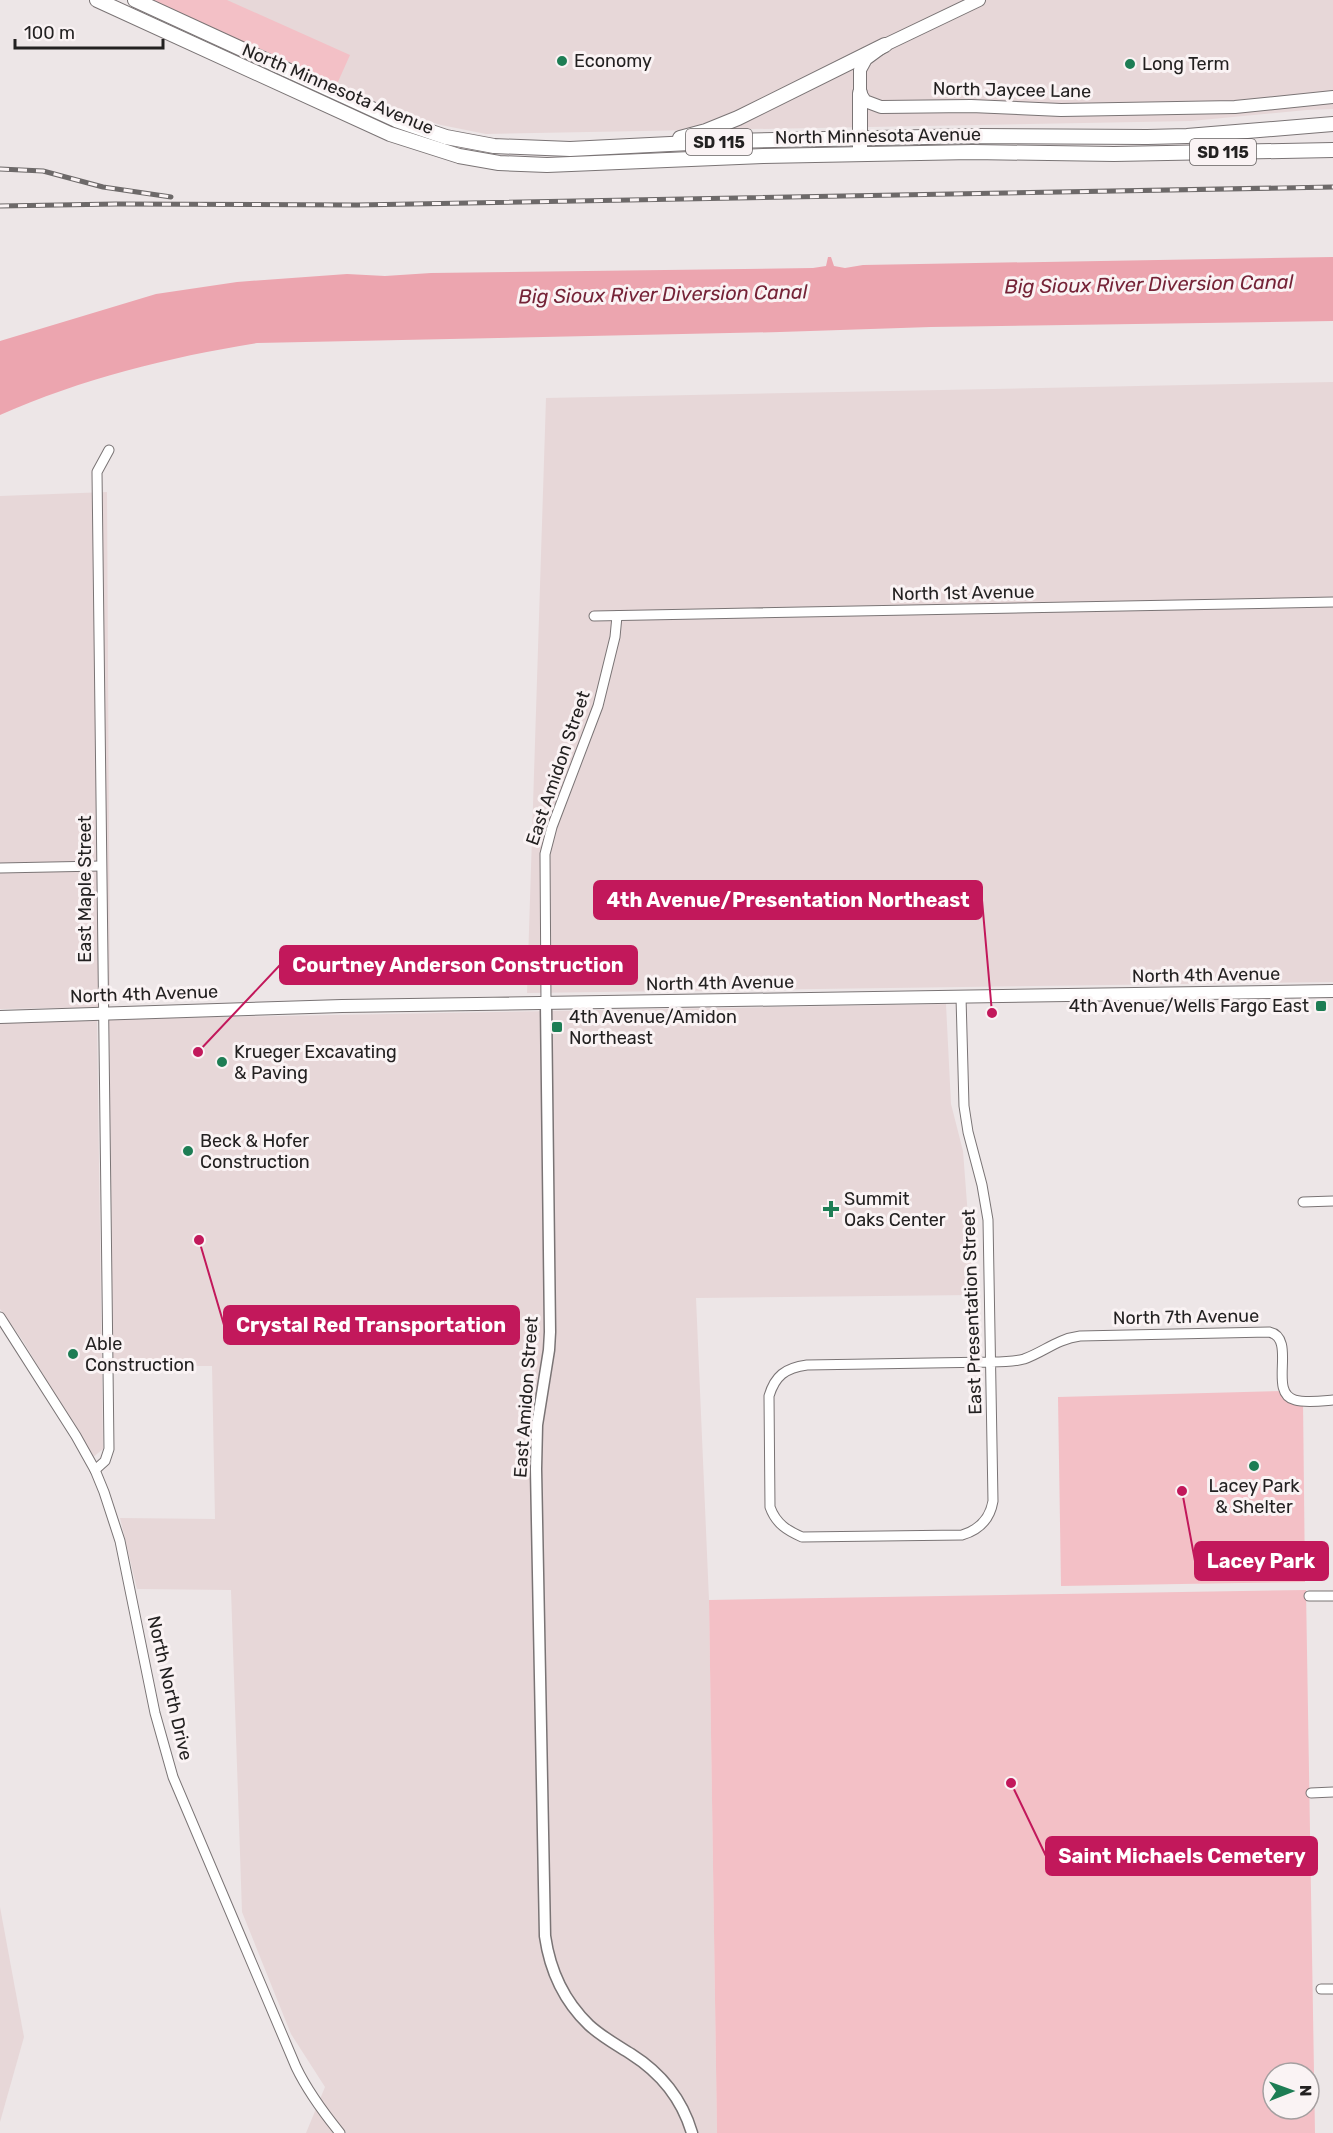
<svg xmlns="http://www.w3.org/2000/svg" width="1333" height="2133" viewBox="0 0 1333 2133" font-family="Rubik,sans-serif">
<rect width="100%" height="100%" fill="#ede6e7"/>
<g fill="#e7d7d8">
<path d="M151 0H1333V109L1307 110 1191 121 486 134 441 125 400 113Z"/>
<path d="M1333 382V982L527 993 546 398Z"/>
<path d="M107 492 110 1007 0 1009V496Z"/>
<path d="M946 1004 951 1104 963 1151 974 1295 696 1298 709 1600 717 2133H306L325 2087 291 2034 242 1912 231 1590 137 1589 120 1518 215 1519 212 1366H113L109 1019Z"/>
<path d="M97 1019 103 1449 92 1458 23 1341 0 1309V1021Z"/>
<path d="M0 1907 24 2037 0 2122Z"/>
</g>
<g fill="#f3c0c6" fill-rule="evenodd">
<path d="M151 0H227L350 55 337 84Z"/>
<path d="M1284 1391 1303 1401 1305 1582 1061 1586 1058 1397Z"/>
<path d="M1306 1590 1315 2133H717L709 1600ZM1273 2073H1309V2109H1273Z"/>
</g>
<path fill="#eca5af" d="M828 257H831L834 266 845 268 863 265 1333 257V321L931 327 780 332 257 343C169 357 81 379 0 415V341L156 294 237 282 347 274 385 276 431 273 813 268 826 266Z"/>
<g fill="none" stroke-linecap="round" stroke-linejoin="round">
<g stroke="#7a7475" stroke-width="11">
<g id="minor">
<path d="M594 616 1333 602"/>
<path d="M0 868 101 866"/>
<path d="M961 997 964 1106 968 1132 982 1185 988 1220 993 1501C990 1519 979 1530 962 1535L802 1537C788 1531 776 1524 770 1507L769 1396C775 1376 785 1368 807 1365L991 1362C1002 1362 1013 1362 1024 1359 1044 1352 1057 1339 1080 1336L1269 1332C1298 1338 1267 1393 1295 1400 1306 1403 1321 1401 1333 1400"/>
<path d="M546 1004 545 854 552 827 598 706 615 637 617 616"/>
<path d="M1303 1202 1333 1201"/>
<path d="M0 1317 76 1436 95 1470 104 1492 120 1541 155 1713 173 1777 296 2067C308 2092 323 2112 340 2133"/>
<path d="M95 1470 105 1461 109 1449 97 472 109 450"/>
<path d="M1309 1596H1333"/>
<path d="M1311 1793 1333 1792"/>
<path d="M1321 1989H1333"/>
</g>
</g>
<g stroke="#7a7475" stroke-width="13">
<path id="tertiary" d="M546 1004 550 1332 549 1350 537 1425 536 1469 545 1936C550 1971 563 2000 589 2025 602 2037 617 2045 631 2054 661 2073 682 2099 692 2133"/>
</g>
<g stroke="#7a7475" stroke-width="14">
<g id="secondary">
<path d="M979 0 885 45 866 59 860 70V93L865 101 881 107 971 106 1061 110 1235 107 1333 97"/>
<path d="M0 1017 342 1006 1333 991"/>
</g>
</g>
<g stroke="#7a7475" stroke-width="16">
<g id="primary">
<path d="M97 0 390 134 459 156 499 163 547 165 763 156 972 152 1114 154 1333 150"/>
<path d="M135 0 396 120 446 137 494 146 570 149 730 141 977 136 1147 137 1187 136 1333 124"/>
<path d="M860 93V148"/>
<path d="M680 138 706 131 738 118 885 45"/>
</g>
</g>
<use href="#minor" stroke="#fff" stroke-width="9"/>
<use href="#tertiary" stroke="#fff" stroke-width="10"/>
<use href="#secondary" stroke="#fff" stroke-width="12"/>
<use href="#primary" stroke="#fff" stroke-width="14"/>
<g stroke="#6d6969" stroke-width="5">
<g id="rail">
<path d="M0 169 43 171 103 187 171 197"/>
<path d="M0 206 116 204 357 205 1333 187"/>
</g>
</g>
<use href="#rail" stroke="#faf3f4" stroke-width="3" stroke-dasharray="9" stroke-linecap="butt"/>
</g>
<g fill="#1d7d54" stroke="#faf3f4" stroke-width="2">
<circle cx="562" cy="61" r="6"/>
<circle cx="1130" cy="64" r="6"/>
<rect x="1315" y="1000" width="12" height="12" rx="3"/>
<rect x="551" y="1021" width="12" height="12" rx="3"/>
<circle cx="222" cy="1062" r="6"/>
<circle cx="188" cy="1151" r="6"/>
<path d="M828 1200h6v6h6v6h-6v6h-6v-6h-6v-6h6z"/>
<circle cx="73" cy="1354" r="6"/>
<circle cx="1254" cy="1466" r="6"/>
</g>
<g text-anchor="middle" stroke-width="6" stroke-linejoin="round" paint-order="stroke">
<g fill="#faf3f4" stroke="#646060" stroke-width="1.5">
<rect x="686" y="129" width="66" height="26" rx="4.5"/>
<rect x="1190" y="139" width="66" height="26" rx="4.5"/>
</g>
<g font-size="16" font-weight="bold" fill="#232121">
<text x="719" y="148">SD 115</text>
<text x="1223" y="158">SD 115</text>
</g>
<g font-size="18" fill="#232121" stroke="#faf3f4" text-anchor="start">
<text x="574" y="67">Economy</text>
<text x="1142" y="70">Long Term</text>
<text x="1309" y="1012" text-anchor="end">4th Avenue/Wells Fargo East</text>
<text x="569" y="1023">4th Avenue/Amidon<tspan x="569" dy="21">Northeast</tspan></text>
<text x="234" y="1058">Krueger Excavating<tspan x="234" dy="21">&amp; Paving</tspan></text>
<text x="200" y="1147">Beck &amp; Hofer<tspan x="200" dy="21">Construction</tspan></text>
<text x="844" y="1205">Summit<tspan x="844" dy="21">Oaks Center</tspan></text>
<text x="85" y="1350">Able<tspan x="85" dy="21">Construction</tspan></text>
<text x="1254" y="1492" text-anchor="middle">Lacey Park<tspan x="1254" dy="21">&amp; Shelter</tspan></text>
</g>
<g font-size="18" fill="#232121" stroke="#faf3f4">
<text transform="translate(338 89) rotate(23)" y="6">North Minnesota Avenue</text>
<text transform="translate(1012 90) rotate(1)" y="6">North Jaycee Lane</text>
<text transform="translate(878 136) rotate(-1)" y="6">North Minnesota Avenue</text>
<text transform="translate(963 593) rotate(-1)" y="6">North 1st Avenue</text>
<text transform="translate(558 768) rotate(-71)" y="6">East Amidon Street</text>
<text transform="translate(85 889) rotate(-90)" y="6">East Maple Street</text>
<text transform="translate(1206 975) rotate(-1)" y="6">North 4th Avenue</text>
<text transform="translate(720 983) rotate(-1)" y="6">North 4th Avenue</text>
<text transform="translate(144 994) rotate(-2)" y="6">North 4th Avenue</text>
<text transform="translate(972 1312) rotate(-92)" y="6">East Presentation Street</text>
<text transform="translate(1186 1317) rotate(-1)" y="6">North 7th Avenue</text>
<text transform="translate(526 1397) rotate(-86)" y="6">East Amidon Street</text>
<text transform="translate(170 1688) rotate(77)" y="6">North North Drive</text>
</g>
<g font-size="20" font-style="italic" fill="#752337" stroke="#faf3f4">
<text transform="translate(1149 284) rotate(-1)" y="7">Big Sioux River Diversion Canal</text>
<text transform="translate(663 294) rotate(-1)" y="7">Big Sioux River Diversion Canal</text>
</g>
</g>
<path fill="none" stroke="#c2185b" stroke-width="2" d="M992 1013L982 900M198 1052L280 965M199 1240L224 1325M1182 1491L1195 1561M1011 1783L1046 1856"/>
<g fill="#c2185b" stroke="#faf3f4" stroke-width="2">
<circle cx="992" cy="1013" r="6"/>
<circle cx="198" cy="1052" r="6"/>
<circle cx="199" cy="1240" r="6"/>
<circle cx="1182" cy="1491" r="6"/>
<circle cx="1011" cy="1783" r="6"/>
</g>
<g fill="#c2185b" stroke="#c2185b" stroke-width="2">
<rect x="594" y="881" width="388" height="38" rx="6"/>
<rect x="280" y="946" width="357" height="38" rx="6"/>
<rect x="224" y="1306" width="295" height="38" rx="6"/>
<rect x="1195" y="1542" width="133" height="38" rx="6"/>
<rect x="1046" y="1837" width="271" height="38" rx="6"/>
</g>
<g font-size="20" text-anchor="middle" font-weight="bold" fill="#fff">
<text x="788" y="907">4th Avenue/Presentation Northeast</text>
<text x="458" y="972">Courtney Anderson Construction</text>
<text x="371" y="1332">Crystal Red Transportation</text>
<text x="1261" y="1568">Lacey Park</text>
<text x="1182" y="1863">Saint Michaels Cemetery</text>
</g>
<g transform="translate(1291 2091) rotate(89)"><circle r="28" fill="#faf3f4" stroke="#a49fa0" stroke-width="1.5"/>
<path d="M0-4.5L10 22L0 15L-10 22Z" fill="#1d7d54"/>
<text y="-9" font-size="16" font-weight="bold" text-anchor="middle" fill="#232121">N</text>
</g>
<path d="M15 39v9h148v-9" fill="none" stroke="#232121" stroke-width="3"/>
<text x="24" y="39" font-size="18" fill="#232121" stroke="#faf3f4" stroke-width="4.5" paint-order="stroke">100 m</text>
</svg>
